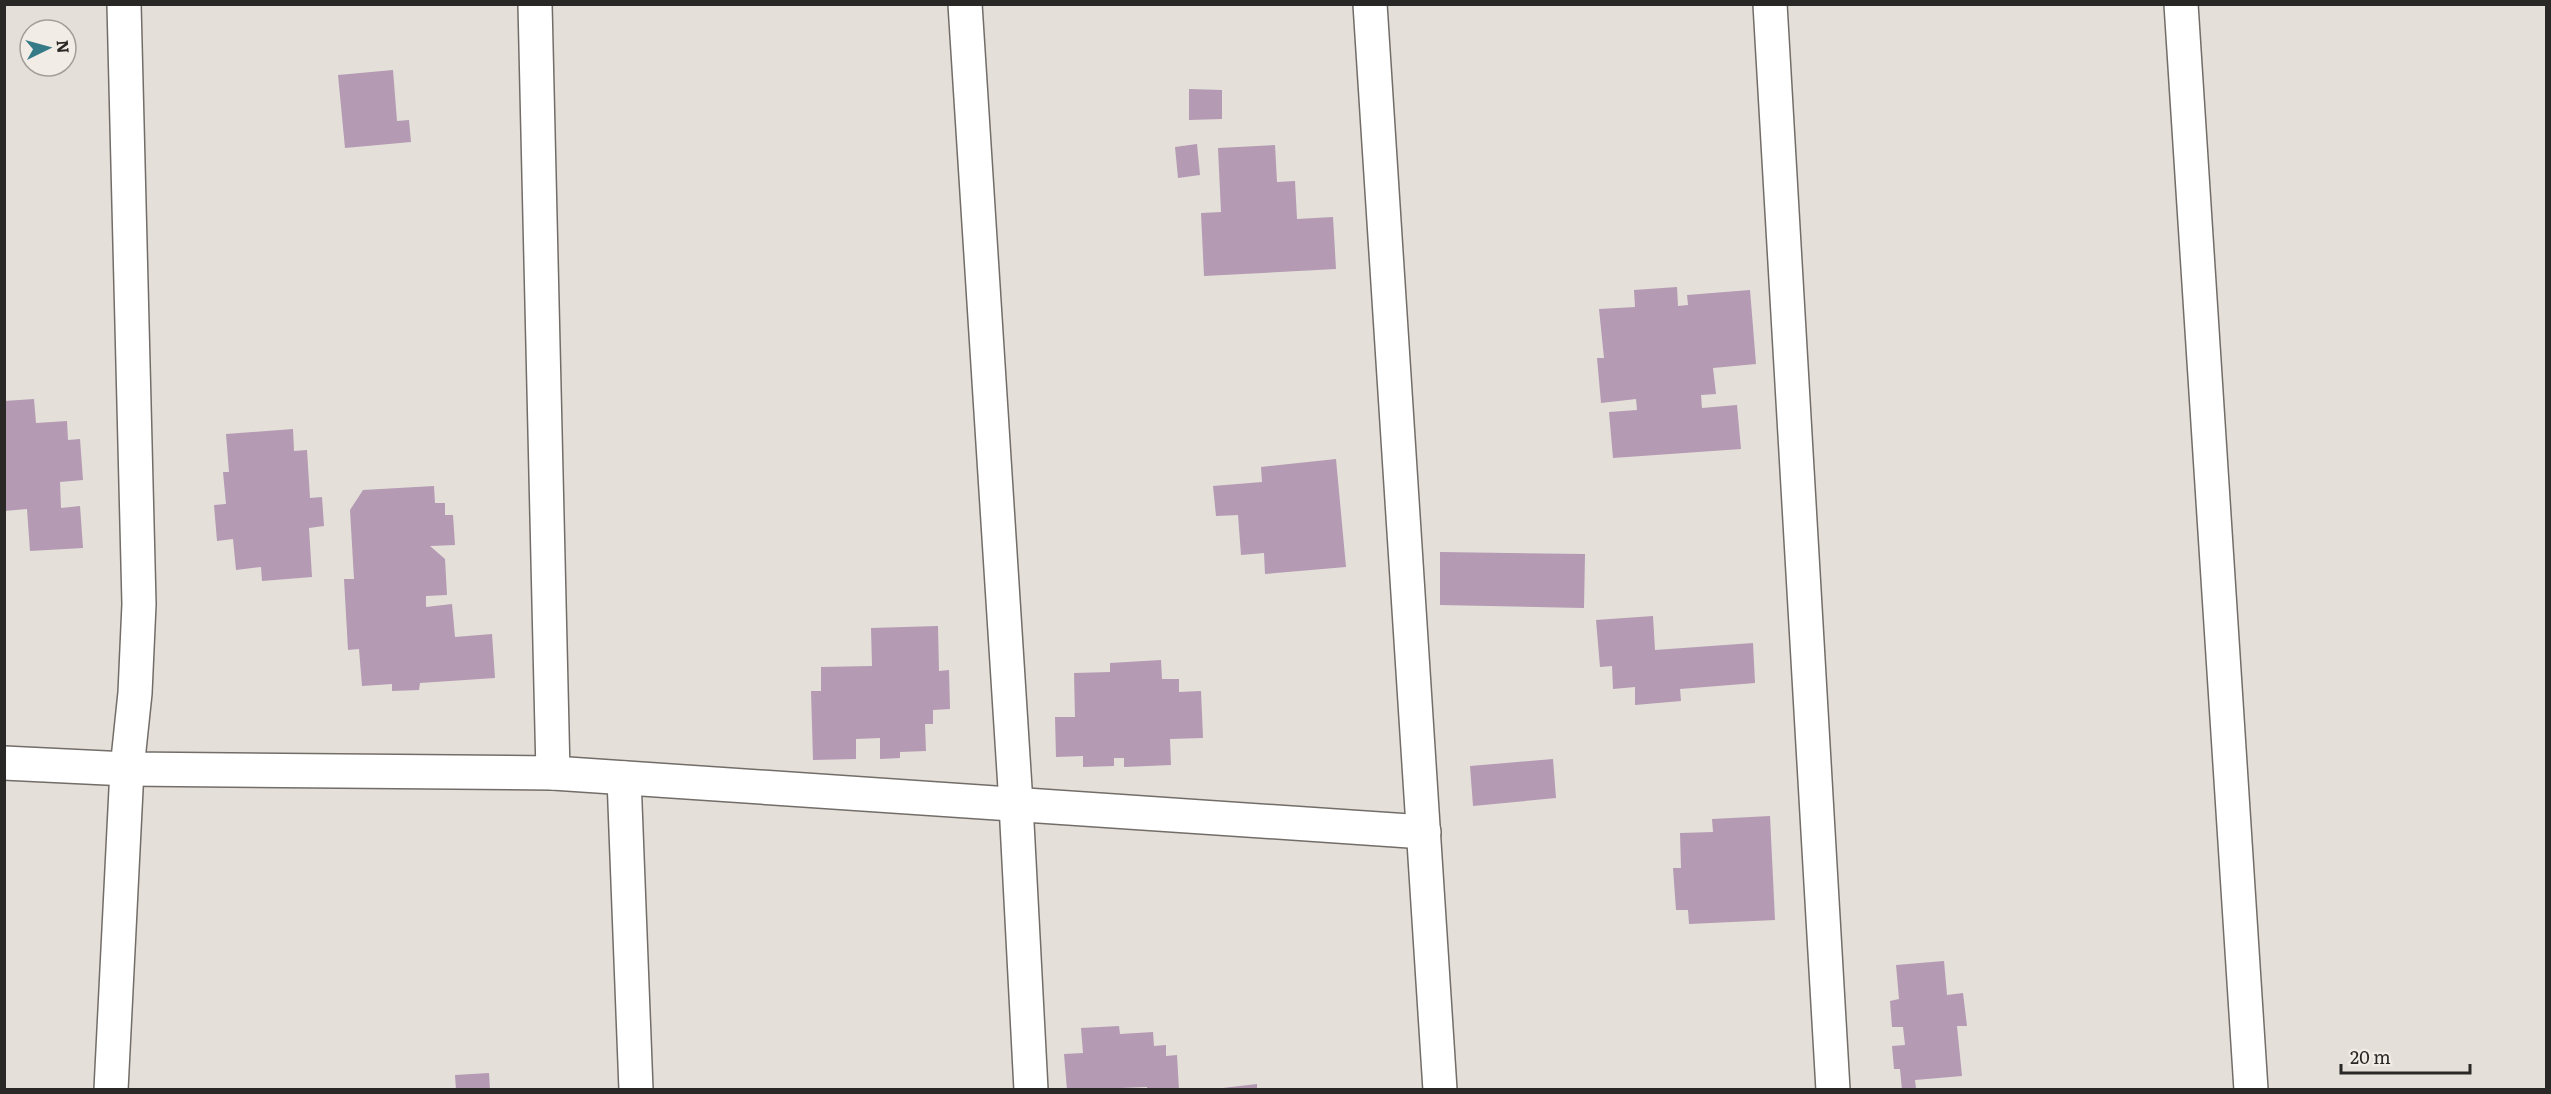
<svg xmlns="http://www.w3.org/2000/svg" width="2551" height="1094" viewBox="0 0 2551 1094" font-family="Literata,serif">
<rect width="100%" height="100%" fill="#e4dfd9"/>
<g fill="#b49ab3">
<path d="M393 70 397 121 409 120 411 142 345 148 338 75Z"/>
<path d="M1189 89 1222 90V119L1189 120Z"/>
<path d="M1197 144 1200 175 1178 178 1175 147Z"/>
<path d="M1275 145 1277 182 1295 181 1297 219 1333 217 1336 269 1204 276 1201 213 1221 212 1218 148Z"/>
<path d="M1677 287 1678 306 1688 305 1687 295 1750 290 1756 364 1713 368 1716 394 1701 395 1702 408 1737 405 1741 449 1613 458 1609 412 1637 410 1636 399 1601 403 1597 358H1604L1599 309 1635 307 1634 290Z"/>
<path d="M34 399 36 423 67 421 68 440 80 439 83 480 60 482 61 508 80 506 83 548 30 551 27 509 4 511V401Z"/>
<path d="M293 429 294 451 307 450 310 498 322 497 324 526 309 528 312 577 262 581 261 567 236 570 233 539 217 541 214 505 226 504 223 472H229L226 434Z"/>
<path d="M1336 459 1346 567 1265 574 1264 553 1241 555 1238 515 1216 516 1213 486 1262 482 1261 467Z"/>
<path d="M434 486 435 503H445V515H453L455 545 430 546 445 559 447 595 426 596V607L452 604 455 637 492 634 495 678 420 683 419 690 392 691V684L362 686 359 649 348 650 344 579H354L350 510 363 490Z"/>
<path d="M1440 552 1585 554 1584 608 1440 605Z"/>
<path d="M1653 616 1655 650 1753 643 1755 683 1680 689 1681 701 1635 705V687L1613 689 1612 666 1600 667 1596 620Z"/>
<path d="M938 626 939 671 949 670 950 709 933 710V724H925L926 751 900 752V758L880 759V738L856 739V759L813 760 811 691H821V667L872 666 871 628Z"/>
<path d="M1161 660 1162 679H1179V692L1201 691 1203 738 1170 739 1171 765 1124 767V758H1114V766L1083 767V756L1056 757 1055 717H1075L1074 673 1110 672V663Z"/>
<path d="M1553 759 1556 798 1473 806 1470 766Z"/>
<path d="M1770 816 1775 920 1689 924 1688 910H1676L1673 868H1681L1680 833 1713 832 1712 819Z"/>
<path d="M1944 961 1947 995 1963 993 1967 1026H1957L1962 1076 1915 1080 1916 1088 1902 1090 1900 1069H1894L1892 1046 1905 1045 1903 1027H1892L1890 1001 1899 999 1896 965Z"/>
<path d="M1119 1026 1120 1034 1153 1032 1154 1046 1166 1045V1056L1177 1055 1179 1090H1147V1087L1067 1090 1064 1054 1083 1053 1081 1028Z"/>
<path d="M489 1073 490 1090H456L455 1075Z"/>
<path d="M1257 1084V1090H1223V1088Z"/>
</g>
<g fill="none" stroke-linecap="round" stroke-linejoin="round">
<g stroke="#726d68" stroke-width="36">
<g id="minor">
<path d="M535 4 553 773"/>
<path d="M965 4 1016 804 1031 1090"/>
<path d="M1370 4 1440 1090"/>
<path d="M1770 4 1833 1090"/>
<path d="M2181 4 2251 1090"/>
<path d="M4 763 127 769 553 773 1424 832"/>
<path d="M624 778 636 1090"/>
<path d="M111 1090 127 769 135 693 139 604 124 4"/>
</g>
</g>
<use href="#minor" stroke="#fff" stroke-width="33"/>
</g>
<rect width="2551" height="1094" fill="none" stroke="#2a2826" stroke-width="12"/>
<g transform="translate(48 48) rotate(85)"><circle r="28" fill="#f1ece6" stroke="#a19e99" stroke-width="1.5"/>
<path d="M0-4.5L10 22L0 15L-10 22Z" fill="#357a87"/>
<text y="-9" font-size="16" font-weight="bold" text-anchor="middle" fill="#2a2826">N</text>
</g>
<path d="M2341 1064v9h129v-9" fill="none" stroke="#2a2826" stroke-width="3"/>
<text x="2350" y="1064" font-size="18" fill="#2a2826" stroke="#f1ece6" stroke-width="4.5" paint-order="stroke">20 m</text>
</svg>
